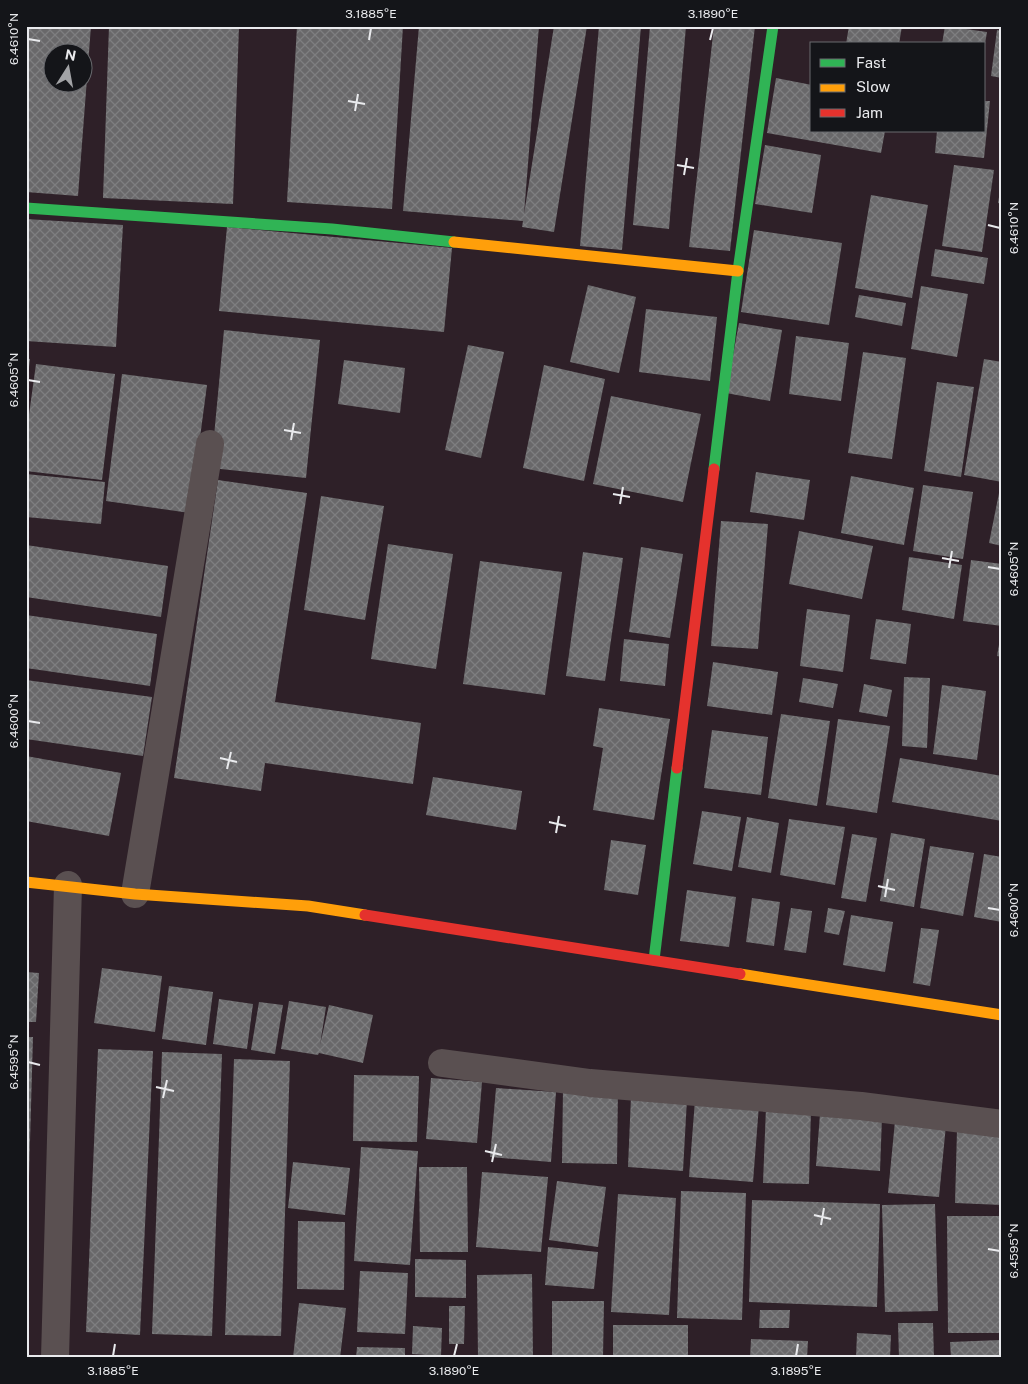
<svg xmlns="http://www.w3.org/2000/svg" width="1028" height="1384" viewBox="0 0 1028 1384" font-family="'Public Sans',sans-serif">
<defs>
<pattern id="building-cross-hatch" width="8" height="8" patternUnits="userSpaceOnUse" patternTransform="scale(1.25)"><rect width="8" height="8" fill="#69686a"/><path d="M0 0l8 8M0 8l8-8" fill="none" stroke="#7e7e80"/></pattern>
</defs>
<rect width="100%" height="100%" fill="#1e1f21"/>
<path fill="#2e2028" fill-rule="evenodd" d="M26 26H1002V1358H26ZM812 44H984V131H812ZM52 52H82V82H52Z"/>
<g fill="url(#building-cross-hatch)" fill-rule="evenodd">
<path d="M26 26H91L78 196 26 192ZM52 52H82V82H52Z"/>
<path d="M109 26H239L233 204 103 198Z"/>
<path d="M297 26H403L392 209 287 202Z"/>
<path d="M419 26H539L524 214 554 26H587L554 232 522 227 523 221 403 211Z"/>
<path d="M599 26H641L622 250 580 246Z"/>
<path d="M650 26H686L669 229 633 225Z"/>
<path d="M714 26H755L730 251 689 247Z"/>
<path d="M849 26H902L899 44H846Z"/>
<path d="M945 26 987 32 985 44H942Z"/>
<path d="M997 30 1002 31V78L991 76Z"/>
<path d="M776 78 812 85V131H885L881 153 767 133Z"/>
<path d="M984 101H990L984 158 935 153 937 131H984Z"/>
<path d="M765 145 821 155 812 213 755 204Z"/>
<path d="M954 165 994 170 982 252 942 246Z"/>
<path d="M1001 186H1002V204L998 203Z"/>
<path d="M871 195 928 205 912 298 855 288Z"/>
<path d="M26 219 123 225 116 347 26 341Z"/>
<path d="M227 227 452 248 444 332 219 311Z"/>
<path d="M754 230 842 243 829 325 741 312Z"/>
<path d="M935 249 988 258 984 284 931 276Z"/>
<path d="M588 285 636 297 619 373 570 362Z"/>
<path d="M921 286 968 294 957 357 911 349Z"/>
<path d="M859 295 906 303 902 326 855 317Z"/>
<path d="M646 309 717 317 710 381 639 372Z"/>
<path d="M739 323 782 330 770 401 726 393Z"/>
<path d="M224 330 320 340 306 478 211 468Z"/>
<path d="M796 336 849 343 841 401 789 394Z"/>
<path d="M468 345 504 352 481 458 445 450Z"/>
<path d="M863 352 906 358 892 459 848 453Z"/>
<path d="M26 358 30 359 27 383H26Z"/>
<path d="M984 359 1002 362V482L964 475Z"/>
<path d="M344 360 405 368 400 413 338 404Z"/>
<path d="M36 364 115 374 102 480 26 471V436Z"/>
<path d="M544 365 605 379 584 481 523 468Z"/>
<path d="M122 374 207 385 190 513 106 501Z"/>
<path d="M937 382 974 387 961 477 924 471Z"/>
<path d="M611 396 701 414 683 502 593 484Z"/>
<path d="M756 472 810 480 804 520 750 512Z"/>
<path d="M26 474 105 482 101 524 26 517Z"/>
<path d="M851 476 914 488 904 545 841 533Z"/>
<path d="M218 480 307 493 275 702 421 723 413 784 265 763 261 791 174 778Z"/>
<path d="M923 485 973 492 963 559 913 551Z"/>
<path d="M1000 488H1002V546L989 543Z"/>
<path d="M321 496 384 506 365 620 304 610Z"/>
<path d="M721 521 768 524 758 649 711 646Z"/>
<path d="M799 531 873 546 862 599 789 584Z"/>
<path d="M388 544 453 554 436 669 371 659Z"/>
<path d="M26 545 168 566 161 617 26 597Z"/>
<path d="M641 547 683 554 670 638 629 632Z"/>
<path d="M583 552 623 558 605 681 566 676Z"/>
<path d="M909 557 962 565 954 619 902 610Z"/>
<path d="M971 560 1002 564V626L963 621Z"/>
<path d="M480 561 562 572 545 695 463 684Z"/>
<path d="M807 609 850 615 843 672 800 666Z"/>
<path d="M26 615 157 634 150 686 26 668Z"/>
<path d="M876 619 911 624 906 664 870 659Z"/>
<path d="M1001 633H1002V657L997 656Z"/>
<path d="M624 639 669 644 665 686 620 681Z"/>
<path d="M713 662 778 672 772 715 707 706Z"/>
<path d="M904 677 930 678 927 748 902 746Z"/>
<path d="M803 678 838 684 833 708 799 702Z"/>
<path d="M26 680 152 697 143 756 26 739Z"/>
<path d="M864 684 892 690 887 717 859 712Z"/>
<path d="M942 685 986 691 977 760 933 754Z"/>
<path d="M599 708 670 719 654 820 593 810 603 748 593 746Z"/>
<path d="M781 714 830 721 817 806 768 798Z"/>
<path d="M838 719 890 726 877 813 826 805Z"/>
<path d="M712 730 768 737 761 795 704 788Z"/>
<path d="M26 756 121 773 109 836 26 821Z"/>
<path d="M900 758 1002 776V821L892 802Z"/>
<path d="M433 777 522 791 516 830 426 815Z"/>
<path d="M702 811 741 817 732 871 693 864Z"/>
<path d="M747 817 779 823 771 873 738 867Z"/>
<path d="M789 819 845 827 835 885 780 875Z"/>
<path d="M891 833 925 839 914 907 880 901Z"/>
<path d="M852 834 877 838 866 902 841 898Z"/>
<path d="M611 840 646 845 638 895 604 890Z"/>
<path d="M930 846 974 853 963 916 920 908Z"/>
<path d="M984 854 1002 857V922L974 917Z"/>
<path d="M687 890 736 897 729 947 680 941Z"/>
<path d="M752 898 780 902 774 946 746 942Z"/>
<path d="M791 908 812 911 806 953 784 950Z"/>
<path d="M828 908 845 911 839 935 824 932Z"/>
<path d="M851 915 893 922 885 972 843 965Z"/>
<path d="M921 928 939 930 930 986 913 983Z"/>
<path d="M102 968 162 976 155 1032 94 1023Z"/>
<path d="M26 972 39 973 36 1022H26Z"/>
<path d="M169 986 213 992 206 1045 162 1039Z"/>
<path d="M219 999 253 1004 247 1049 213 1044Z"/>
<path d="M289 1001 326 1007 320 1045 329 1005 373 1015 363 1063 319 1053 318 1055 281 1049Z"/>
<path d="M259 1002 283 1005 275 1054 251 1050Z"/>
<path d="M26 1037H33L28 1212H26Z"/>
<path d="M98 1049 153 1051 140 1335 86 1332Z"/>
<path d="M162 1052 222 1054 212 1336 152 1334Z"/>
<path d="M234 1059 290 1061 281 1336 225 1335Z"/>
<path d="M354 1075 419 1076 417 1142 353 1141Z"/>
<path d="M431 1078 482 1082 477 1143 426 1139Z"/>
<path d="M496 1088 556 1092 551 1162 490 1157Z"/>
<path d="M563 1088H618L617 1164 562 1163Z"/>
<path d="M631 1096 687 1099 683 1171 628 1167Z"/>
<path d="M695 1100 759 1105 753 1182 689 1177Z"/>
<path d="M766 1107 811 1109 809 1184 763 1183Z"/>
<path d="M820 1114 882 1117 880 1171 816 1166Z"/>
<path d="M895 1121 946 1125 939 1197 888 1193Z"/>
<path d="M957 1130 1002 1131V1205L955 1203Z"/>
<path d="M361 1147 418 1151 410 1265 354 1261Z"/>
<path d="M293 1162 350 1168 345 1215 288 1208Z"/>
<path d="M419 1167H467L468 1252H420Z"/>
<path d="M482 1172 548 1177 541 1252 476 1247Z"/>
<path d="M557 1181 606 1187 598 1247 549 1240Z"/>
<path d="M681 1191 746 1193 742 1320 677 1318Z"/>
<path d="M618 1194 676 1198 669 1315 611 1312Z"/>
<path d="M752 1200 880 1204 877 1307 749 1302Z"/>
<path d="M935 1204 938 1311 885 1312 882 1205Z"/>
<path d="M947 1216H1002V1333H948Z"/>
<path d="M298 1221 345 1222 344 1290 297 1289Z"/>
<path d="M548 1247 598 1252 594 1289 545 1285Z"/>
<path d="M415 1259 466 1260V1298L415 1297Z"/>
<path d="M360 1271 408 1273 405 1334 357 1332Z"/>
<path d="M532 1274 533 1358H478L477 1275Z"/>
<path d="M552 1301H604L603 1358H552Z"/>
<path d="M299 1303 346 1308 340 1358H293Z"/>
<path d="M449 1306H465L464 1344H449Z"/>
<path d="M760 1310H790L789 1328H759Z"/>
<path d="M898 1323H933L934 1358H899Z"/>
<rect x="613" y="1325" width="75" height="33"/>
<path d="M413 1326 442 1328 441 1356 412 1354Z"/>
<path d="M857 1333 891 1335 890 1358H856Z"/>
<path d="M751 1339 808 1341 807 1358H750Z"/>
<path d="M1000 1340 1001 1358H951L950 1342Z"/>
<path d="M357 1347 405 1348V1358H356Z"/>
<path d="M223 1355 267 1356V1358H222Z"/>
</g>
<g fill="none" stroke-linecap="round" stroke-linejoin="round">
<g stroke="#5a5051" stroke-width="28">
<path d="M135 894 210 444"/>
<path d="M442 1063 590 1083 861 1106 1002 1124"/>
<path d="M55 1358 68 885"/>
</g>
<g stroke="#30b455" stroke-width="11">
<path d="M26 208 332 229 454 242"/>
<path d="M714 469 738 271 773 26"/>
<path d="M654 960 677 768"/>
</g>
<g stroke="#ff9f0a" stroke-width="11">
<path d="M454 242 738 271"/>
<path d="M26 882 135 894 308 906 365 915"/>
<path d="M740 974 1002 1015"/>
</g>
<g stroke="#e5322d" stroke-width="11">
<path d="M677 768 714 469"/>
<path d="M365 915 740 974"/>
</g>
</g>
<path fill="none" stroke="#e9eaed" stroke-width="2" d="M28 39 40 41M369 40 371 28M710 40 713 28M348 101 365 104M355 111 358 94M677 165 694 168M684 175 687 158M988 225 1000 228M28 380 40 382M284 430 301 433M291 440 294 423M613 494 630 497M620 504 623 487M942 558 959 561M988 567 1000 569M949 568 952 551M28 721 40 723M220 758 237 762M227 769 231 752M549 822 566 826M556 833 559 816M878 886 895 890M885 897 888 879M988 908 1000 910M28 1062 40 1065M156 1087 174 1091M163 1098 167 1080M485 1151 502 1155M492 1162 496 1144M814 1215 831 1219M821 1225 824 1208M988 1249 1000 1251M113 1356 115 1344M454 1356 457 1344M796 1356 798 1344"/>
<rect width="1028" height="1384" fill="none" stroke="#141519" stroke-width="55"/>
<rect x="810" y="42" width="175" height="90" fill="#141519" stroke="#696a6e"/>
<rect x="820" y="59" width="25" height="8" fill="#30b455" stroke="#696a6e"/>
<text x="856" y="68" font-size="15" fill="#e9eaed">Fast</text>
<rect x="820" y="84" width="25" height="8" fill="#ff9f0a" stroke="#696a6e"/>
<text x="856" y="92" font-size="15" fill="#e9eaed">Slow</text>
<rect x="820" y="109" width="25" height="8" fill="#e5322d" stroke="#696a6e"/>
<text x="856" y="118" font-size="15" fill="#e9eaed">Jam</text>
<g transform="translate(68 68) rotate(11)"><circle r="24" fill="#141519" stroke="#696a6e"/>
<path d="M0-4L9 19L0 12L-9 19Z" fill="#a2a3a6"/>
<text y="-8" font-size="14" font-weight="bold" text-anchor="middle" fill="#e9eaed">N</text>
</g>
<rect x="28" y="28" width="972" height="1328" fill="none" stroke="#e9eaed" stroke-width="2"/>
<g font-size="12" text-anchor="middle" fill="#e9eaed">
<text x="371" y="18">3.1885°E</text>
<text x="713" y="18">3.1890°E</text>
<text transform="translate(14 39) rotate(-90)" y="4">6.4610°N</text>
<text transform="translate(1014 228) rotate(-90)" y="4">6.4610°N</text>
<text transform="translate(14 380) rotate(-90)" y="4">6.4605°N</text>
<text transform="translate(1014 569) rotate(-90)" y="4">6.4605°N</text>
<text transform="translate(14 721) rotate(-90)" y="4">6.4600°N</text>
<text transform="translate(1014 910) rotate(-90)" y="4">6.4600°N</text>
<text transform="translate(14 1062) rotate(-90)" y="4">6.4595°N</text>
<text transform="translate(1014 1251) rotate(-90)" y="4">6.4595°N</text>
<text x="113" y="1375">3.1885°E</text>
<text x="454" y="1375">3.1890°E</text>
<text x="796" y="1375">3.1895°E</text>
</g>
</svg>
